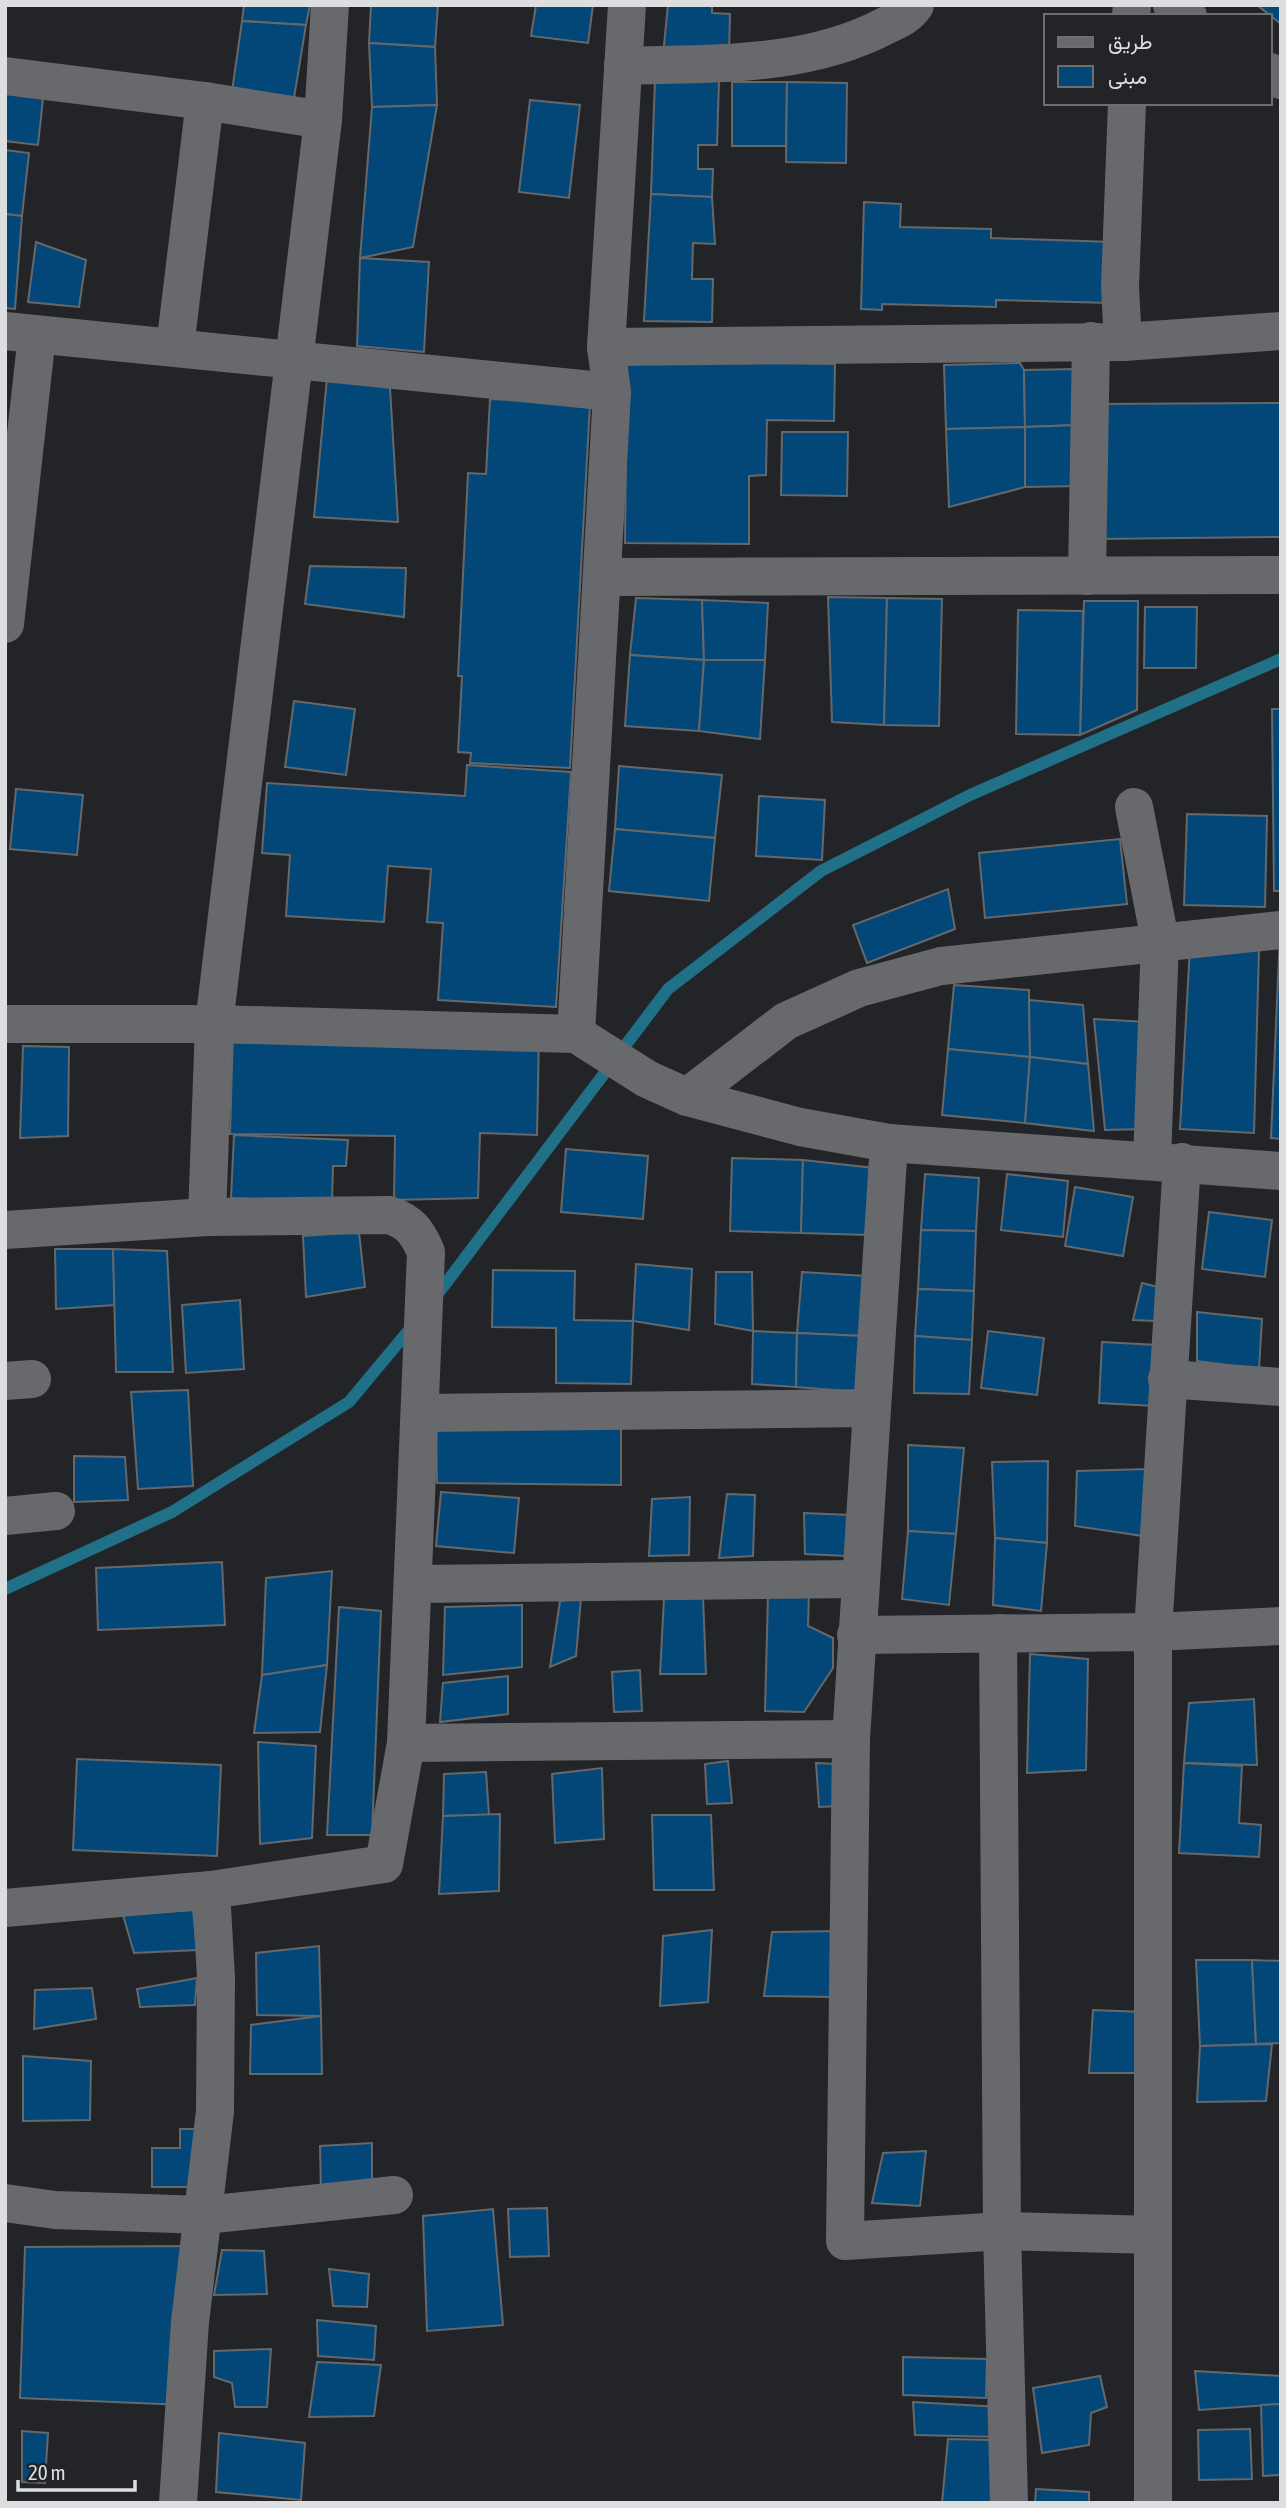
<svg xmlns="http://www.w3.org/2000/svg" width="1286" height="2508" viewBox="0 0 1286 2508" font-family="'Asap Condensed',Vazirmatn,sans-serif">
<rect width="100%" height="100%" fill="#232428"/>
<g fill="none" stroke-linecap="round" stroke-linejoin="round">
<g stroke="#207088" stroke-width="12">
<path d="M434 1299 668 989 821 871 970 795 1281 659"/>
<path d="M5 1589 172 1512 349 1402 414 1324"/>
</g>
</g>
<g fill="#034779" stroke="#65686b" stroke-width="2">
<path d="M244 5H310L306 25 242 21Z"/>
<path d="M371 5H438L435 47 369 43Z"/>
<path d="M536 5H593L588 43 531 36Z"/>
<path d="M668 5H712V13L730 14 729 53 663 55Z"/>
<path d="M1257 5H1281V24Z"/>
<path d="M242 21 306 25 294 98 232 91Z"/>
<path d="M369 43 435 47 437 105 372 107Z"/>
<path d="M655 79 719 81 717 145H698V169H713L712 197 651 194Z"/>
<path d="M732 82H787L786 146H732Z"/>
<path d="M787 82 847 83 846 163 786 162Z"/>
<path d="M5 84 44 89 38 145 5 141Z"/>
<path d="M530 100 580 105 569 198 519 192Z"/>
<path d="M437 105 413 247 360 258 372 107Z"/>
<path d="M5 150 29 153 22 216 5 214Z"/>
<path d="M651 194 712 197 715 244 693 243 692 279H713L712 322 644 321Z"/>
<path d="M864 202 901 204 900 227 991 229V238L1112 242 1110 303 996 300V307L882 304V310L861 309Z"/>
<path d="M5 214 22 216 15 309 5 308Z"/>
<path d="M36 242 86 260 79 307 28 302Z"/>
<path d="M360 258 429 262 424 352 357 346Z"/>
<path d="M627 361 835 364 834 421 767 420 766 475 749 476V544L625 543Z"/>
<path d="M1020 363 1024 370 1025 427 946 429 944 365Z"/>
<path d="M1075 369 1077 425 1025 427 1024 370Z"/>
<path d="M327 378 390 388 398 522 314 517Z"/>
<path d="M490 399 590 404 570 768 470 763 471 753 458 752 462 676H458L468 473 486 474Z"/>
<path d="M1281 403V537L1096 539 1094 404Z"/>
<path d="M1077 425 1079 486 1025 487V427Z"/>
<path d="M1025 427V487L949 507 946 429Z"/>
<path d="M782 432H848L847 496 781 495Z"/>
<path d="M310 566 406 568 404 617 305 604Z"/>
<path d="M828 597 887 598 884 725 832 722Z"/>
<path d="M636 598 702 600 704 660 630 655Z"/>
<path d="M887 598 942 599 939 726 884 725Z"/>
<path d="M702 600 768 603 765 660H704Z"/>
<path d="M1084 601H1138L1137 710 1080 735Z"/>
<path d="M1145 607H1197L1196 668H1144Z"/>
<path d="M1018 610 1083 611 1080 735 1016 734Z"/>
<path d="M630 655 704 660 699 731 625 726Z"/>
<path d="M704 660H765L760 739 699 731Z"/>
<path d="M294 701 355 709 346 775 285 767Z"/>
<path d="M1272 709H1281V891H1274Z"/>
<path d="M467 765 571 772 556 1007 438 1000 443 923 427 922 431 869 388 866 384 922 286 916 290 855 262 853 267 783 465 796Z"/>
<path d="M619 766 722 775 715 838 615 829Z"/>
<path d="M16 789 83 795 77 855 10 849Z"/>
<path d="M759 796 825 800 822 860 756 856Z"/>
<path d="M1187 814 1267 816 1265 907 1184 905Z"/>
<path d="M615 829 715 838 709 901 609 891Z"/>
<path d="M1120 839 1127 904 985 918 979 853Z"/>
<path d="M948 889 955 929 867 963 853 925Z"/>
<path d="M1280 933H1281V1139L1271 1138Z"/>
<path d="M1190 946 1259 950 1254 1133 1180 1129Z"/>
<path d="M954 985 1029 990 1030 1057 948 1049Z"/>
<path d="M1029 1000 1083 1005 1088 1064 1030 1057Z"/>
<path d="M1094 1019 1148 1022 1145 1129 1105 1130Z"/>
<path d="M233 1031 539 1037 537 1135 480 1133 478 1198 394 1200 395 1136 230 1134Z"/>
<path d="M23 1046 69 1047 68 1136 20 1138Z"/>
<path d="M948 1049 1030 1057 1025 1123 942 1115Z"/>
<path d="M1030 1057 1088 1064 1094 1131 1025 1123Z"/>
<path d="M234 1135 348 1140 346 1166H333L332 1202 231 1198Z"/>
<path d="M566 1149 648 1156 643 1219 561 1212Z"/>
<path d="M732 1158 803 1160 801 1233 730 1231Z"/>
<path d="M803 1160 874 1168 868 1235 801 1233Z"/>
<path d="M925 1174 979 1178 976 1231 921 1230Z"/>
<path d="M1007 1174 1068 1181 1063 1237 1001 1230Z"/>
<path d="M1075 1187 1133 1197 1123 1256 1065 1246Z"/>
<path d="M1209 1212 1272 1220 1265 1277 1202 1269Z"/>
<path d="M921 1230 976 1231 974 1291 918 1289Z"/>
<path d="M359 1232 365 1287 306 1297 303 1236Z"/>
<path d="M55 1249H113L115 1305 56 1309Z"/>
<path d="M113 1249 167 1251 173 1372H116Z"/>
<path d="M636 1264 692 1269 689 1330 633 1321Z"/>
<path d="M493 1270 575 1271 574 1320 633 1321 631 1384 556 1383V1328L492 1327Z"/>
<path d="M716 1272H752L753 1331 715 1324Z"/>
<path d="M802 1272 866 1276 863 1336 797 1333Z"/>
<path d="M1142 1283 1158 1287 1155 1321 1133 1320Z"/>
<path d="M918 1289 974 1291 972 1340 915 1336Z"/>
<path d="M240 1300 244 1369 186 1373 182 1305Z"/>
<path d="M1197 1312 1262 1319 1259 1369 1197 1361Z"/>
<path d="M753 1331 797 1333 796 1387 752 1384Z"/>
<path d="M988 1331 1044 1338 1037 1395 981 1388Z"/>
<path d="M797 1333 863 1336 859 1392 796 1387Z"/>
<path d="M915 1336 972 1340 969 1394 914 1393Z"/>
<path d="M1102 1342 1158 1345 1155 1406 1099 1403Z"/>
<path d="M188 1390 193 1486 138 1489 131 1392Z"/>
<path d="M621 1426V1485L437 1483 436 1427Z"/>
<path d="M908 1445 964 1448 956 1534 908 1531Z"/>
<path d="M74 1456 125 1457 128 1500 74 1502Z"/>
<path d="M1048 1461 1047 1543 995 1538 992 1462Z"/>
<path d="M1148 1469 1143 1536 1075 1526 1077 1471Z"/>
<path d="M441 1492 519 1498 514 1553 436 1546Z"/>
<path d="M727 1494 755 1495 753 1556 719 1558Z"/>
<path d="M690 1497 689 1555 649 1556 652 1499Z"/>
<path d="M804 1513 850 1515 847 1556 805 1554Z"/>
<path d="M908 1531 956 1534 949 1605 902 1599Z"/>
<path d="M995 1538 1047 1543 1041 1611 993 1605Z"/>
<path d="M222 1562 225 1625 98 1630 96 1568Z"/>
<path d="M332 1571 327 1665 262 1675 266 1578Z"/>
<path d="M768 1594 809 1595 808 1626 833 1638V1668L804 1712 765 1711Z"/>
<path d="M703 1596 706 1674H660L664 1598Z"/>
<path d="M581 1598 576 1656 550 1667 560 1601Z"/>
<path d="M522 1605V1667L443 1675 445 1607Z"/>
<path d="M339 1607 381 1611 372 1835H327Z"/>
<path d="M1030 1654 1088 1659 1086 1770 1027 1773Z"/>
<path d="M327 1665 320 1732 254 1733 262 1675Z"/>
<path d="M640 1670 642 1711 614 1712 612 1672Z"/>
<path d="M508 1676V1714L440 1722 443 1683Z"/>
<path d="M1254 1699 1257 1765 1184 1763 1189 1703Z"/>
<path d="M258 1742 316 1746 312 1838 260 1844Z"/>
<path d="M77 1759 221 1765 217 1856 73 1850Z"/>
<path d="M728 1761 732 1803 707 1804 705 1764Z"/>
<path d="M816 1763 836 1764 840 1806 819 1807Z"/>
<path d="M1184 1763 1242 1766 1239 1823 1261 1825 1259 1857 1179 1853Z"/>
<path d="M602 1768 604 1839 555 1843 552 1774Z"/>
<path d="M486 1772 489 1815 443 1816 444 1774Z"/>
<path d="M500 1814 499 1891 439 1894 443 1816Z"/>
<path d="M652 1815H711L714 1890H654Z"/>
<path d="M193 1910 197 1950 134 1953 123 1915Z"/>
<path d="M712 1930 708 2002 660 2006 663 1936Z"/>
<path d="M839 1931 834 1997 764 1996 772 1932Z"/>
<path d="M319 1946 321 2016 257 2015 256 1953Z"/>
<path d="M1196 1960H1252L1256 2044 1200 2046Z"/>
<path d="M1252 1960 1281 1961V2043L1256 2044Z"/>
<path d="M197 1978 195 2005 140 2007 137 1989Z"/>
<path d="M92 1988 96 2019 34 2029 35 1990Z"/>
<path d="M1093 2010 1144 2012 1141 2073H1089Z"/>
<path d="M321 2016 322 2074H250L251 2025Z"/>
<path d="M1272 2044 1266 2101 1197 2102 1200 2046Z"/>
<path d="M23 2056 91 2061 90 2120 23 2121Z"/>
<path d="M180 2129H208V2187H152V2148H180Z"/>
<path d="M372 2143V2188L321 2192 320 2146Z"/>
<path d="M926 2151 920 2206 872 2203 883 2153Z"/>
<path d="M547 2208 549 2256 510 2257 508 2209Z"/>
<path d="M493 2209 503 2325 427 2331 423 2216Z"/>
<path d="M185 2246 184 2405 20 2398 25 2247Z"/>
<path d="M222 2250 264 2251 267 2294 214 2295Z"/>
<path d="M329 2269 369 2274 367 2307 333 2306Z"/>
<path d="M317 2320 376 2326 374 2360 318 2356Z"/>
<path d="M271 2349 267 2407H235L232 2383 214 2377V2351Z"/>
<path d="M903 2357 987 2359 986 2398 903 2395Z"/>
<path d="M317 2362 381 2365 374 2416 309 2417Z"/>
<path d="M1195 2371 1281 2376V2404L1199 2410Z"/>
<path d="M1100 2376 1107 2407 1091 2413 1089 2445 1042 2453 1033 2388Z"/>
<path d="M913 2402 1000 2407 998 2437 915 2435Z"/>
<path d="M1281 2404V2475L1263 2476 1261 2405Z"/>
<path d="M1250 2429 1252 2479 1199 2480 1198 2430Z"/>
<path d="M22 2431 48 2433 45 2483 22 2482Z"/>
<path d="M219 2433 305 2443 301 2500 216 2492Z"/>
<path d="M948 2439 993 2440 992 2503H942Z"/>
<path d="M1036 2489 1089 2492V2503H1035Z"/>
</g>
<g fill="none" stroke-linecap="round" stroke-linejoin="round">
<g stroke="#68696d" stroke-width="38">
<path d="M1172 5 1188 16"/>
<path d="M1131 16 1132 5"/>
<path d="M623 66C711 63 805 68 885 26 897 20 907 17 915 5"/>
<path d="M1270 72 1281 80"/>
<path d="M5 76 205 101 323 120"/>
<path d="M5 331 612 392"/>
<path d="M1123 342 1120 287 1127 103"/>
<path d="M175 347 205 101"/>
<path d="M606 347 1123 342 1281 331"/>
<path d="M1087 576 1091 341"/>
<path d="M602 577 1281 575"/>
<path d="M5 624 37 335"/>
<path d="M1134 807 1160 940 1152 1160"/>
<path d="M5 1024H214L576 1034 647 1079 687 1097 800 1127 889 1143 1281 1171"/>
<path d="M576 1034 612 392 606 347 627 5"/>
<path d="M687 1097 786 1021 859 988 941 966 1281 930"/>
<path d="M889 1143 851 1739 845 2241 1002 2231 1153 2235"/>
<path d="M207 1217 214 1024 323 120 330 5"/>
<path d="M5 1230 207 1217 389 1215C410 1222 417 1231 426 1252L406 1743 384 1864 211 1890 5 1908"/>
<path d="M1167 1379 1281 1387"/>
<path d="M5 1381 32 1379"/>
<path d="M422 1413 871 1408"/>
<path d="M5 1516 56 1511"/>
<path d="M413 1584 859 1579"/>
<path d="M998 1633 1002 2231 1009 2503"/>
<path d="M856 1635 1153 1632 1281 1626"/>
<path d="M406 1743 851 1739"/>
<path d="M5 2203 55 2210 205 2215 394 2195"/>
<path d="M178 2503 190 2322 215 2111 216 1978 211 1890"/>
<path d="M1153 2503V1632L1182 1162"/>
</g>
</g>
<rect width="1286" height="2508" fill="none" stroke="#dddee0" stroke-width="14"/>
<rect x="1044" y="14" width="228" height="91" fill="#232428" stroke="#6d6e72" stroke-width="2"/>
<rect x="1058" y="37" width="35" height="10" fill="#68696d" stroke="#6d6e72" stroke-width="2"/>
<text x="1108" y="49" font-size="21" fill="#dddee0">طريق</text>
<rect x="1058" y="66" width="35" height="21" fill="#034779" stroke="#6d6e72" stroke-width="2"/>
<text x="1108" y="84" font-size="21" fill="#dddee0">مبنى</text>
<path d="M18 2480v10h117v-10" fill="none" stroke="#dddee0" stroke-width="3.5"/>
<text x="28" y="2480" font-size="21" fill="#dddee0" stroke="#232428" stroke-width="5" paint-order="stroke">20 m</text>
</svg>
